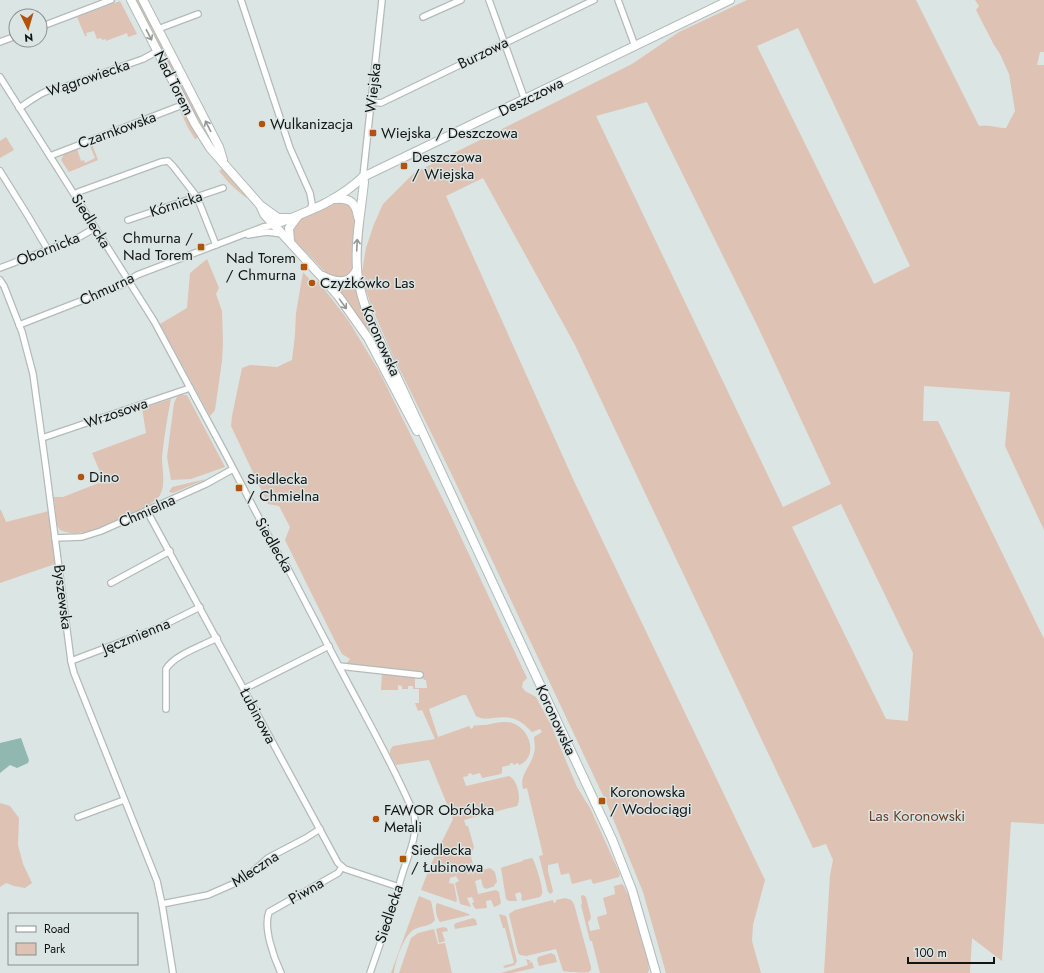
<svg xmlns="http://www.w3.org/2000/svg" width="1044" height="973" viewBox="0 0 1044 973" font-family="Jost,sans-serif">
<rect width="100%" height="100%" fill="#dbe5e3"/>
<g fill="#dec2b4" fill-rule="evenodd">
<path d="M134 0H140L217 152 204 132Z"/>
<path d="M747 0H916L979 126C988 124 997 128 1006 128L1015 111 1009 74 1000 54 994 45 976 10 979 6 975 0H1044V52H1040L1037 65H1044V530L1005 446 1010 392 924 386 923 421H938L1044 639V824L1011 822 1002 961 972 938 970 973H824L830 875 833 860 826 844 813 848 575 345 483 178 446 196 573 479 765 880 753 925 752 941 761 973H666L643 892 607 804 451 473 394 358 372 308 364 284 362 272 366 248 374 224 383 204 414 173 632 64 679 32ZM798 28 910 266 874 284 757 46ZM647 102 758 327 831 484 783 507 596 116ZM841 504 913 653 908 721 886 719 792 527Z"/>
<path d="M120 1 137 34 128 37 127 33 106 41V39L102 40 101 38 97 39 94 31 86 33 87 36H85L77 17Z"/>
<path d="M182 108 199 137 195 139 188 128 180 110Z"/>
<path d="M6 137 14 150 0 158V141Z"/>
<path d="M92 144 98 160 69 172 61 160 64 154 77 149 81 161 84 160 85 163 95 158 90 146Z"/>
<path d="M222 169 247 197V198C235 190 229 183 219 171Z"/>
<path d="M334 202H347L356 212 354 267 351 274 341 279 328 275 307 253 294 241 291 232 295 221Z"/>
<path d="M207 259 219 288 216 294 222 311 223 342 222 361 215 410 210 416 160 324 187 308 190 273Z"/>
<path d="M303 272 314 284 318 281 348 320 379 371 450 514 527 678 523 682 522 687 525 691 536 697 551 725 577 787 590 808 620 874 619 877 593 884 591 879 572 884 569 873 561 875 558 863 548 865V864V871L553 891 551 894 548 892 539 856 543 855 527 788 523 789C519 774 531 767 534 753 536 747 534 742 534 737L542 732 540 729 532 732C518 717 511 716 492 718 486 719 481 719 476 716L466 695H463L429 709 438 737 469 726 471 729 473 728V726C476 725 481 725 485 725 492 724 503 720 512 723 530 728 539 757 519 765L518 763 513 765V763H510V765L502 767V772L501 774 482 778 480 773 472 775 471 773 468 774V776L463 777 466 786 509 776C517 779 522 799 517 806L464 820 466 826H468L474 847 473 850 470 853 475 872 490 868 495 872 497 882 494 885 495 886 486 889 483 887 481 879 475 881 478 894 496 890 499 892 501 903 499 905 494 907 491 900 486 901 487 908 476 909 474 907 472 903 474 902 472 897 467 898 471 907 460 904 455 883 459 881 456 876 450 878 449 883 454 884 457 900 456 902 421 890 431 864 453 819 429 760 396 765 390 754V750L393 746 435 739 422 710 418 711 415 703H419V689H413V686H408V689H402V686L398 685V690H381L382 673 420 676 421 679 415 678V688H427L426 680H424L422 675 346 664 350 659 342 654 334 639 285 540 290 527 279 506 268 504 231 426 232 416 242 368 250 365 277 367 292 360 295 335 296 313Z"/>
<path d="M355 278 397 382 332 285Z"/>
<path d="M178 395H187L225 467 191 479 171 480 167 457 174 403Z"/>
<path d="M171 399C167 418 164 438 162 457 162 469 166 485 160 495 151 510 95 533 78 533 72 534 66 532 60 530L57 525 54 497H63L104 481 92 453 146 433 142 408Z"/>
<path d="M206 479 173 493 169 492 172 487Z"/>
<path d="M0 510H1L6 522 49 511 55 564 0 583Z"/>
<path d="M0 803 10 806 19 818 18 845 23 864 32 883 25 888 14 886 6 883 0 887Z"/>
<path d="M532 858C535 861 544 890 542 894 541 896 540 896 540 897L523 901 521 899 522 896 520 892 515 894 517 901H509L506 899 501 868 503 867 523 861V860Z"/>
<path d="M622 884 624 886 627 893H629L648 960 649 971H648V973H600L592 941H590L581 905 582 904 581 896 583 895 586 897 591 917 590 920 588 922 590 931 600 929 597 917 607 914 603 898 615 894 614 886Z"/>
<path d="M419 896 431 901 435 920C430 927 423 925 415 929 404 934 395 961 394 973H391Z"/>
<path d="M565 898 571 900 574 904 591 967V970L589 972C586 973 566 972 563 971L556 949 526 956 520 955 518 953 509 914 515 910 553 900 554 903 556 902V900Z"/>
<path d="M437 903 469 914 470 915 440 922C437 919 434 907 437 903Z"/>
<path d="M499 914 506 916 517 961 515 965 505 968 503 966 514 963 505 928H503Z"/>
<path d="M473 918 476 920 477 925 455 929 454 925 456 923Z"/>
<path d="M443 927 447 928 448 931 442 932 445 941 439 943 436 929Z"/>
<path d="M434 929 438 944 445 943 452 973H399L411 938 418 933Z"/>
<path d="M551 953 555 955 557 962 539 966 537 960 538 957Z"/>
<path d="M526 959 531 961 528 963 532 962 534 968 512 973H501L528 965Z"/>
</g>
<path fill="#90b7b0" d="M21 738 29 760 28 763 17 768 10 765 0 773V743Z"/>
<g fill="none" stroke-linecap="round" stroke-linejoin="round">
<g stroke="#b2bbb9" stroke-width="8">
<g id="street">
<path d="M241 0 290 148 310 193 312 204 310 211"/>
<path d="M489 0 525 100"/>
<path d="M618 0 635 46"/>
<path d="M423 17 461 0"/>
<path d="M40 27 111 0"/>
<path d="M158 29 198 14"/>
<path d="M0 42 16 36"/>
<path d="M0 77 154 321 225 453 270 539 281 559 287 567C308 607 329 648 351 689 373 730 396 771 414 814 420 841 401 866 398 892L370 973"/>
<path d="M371 102 381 103 594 0"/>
<path d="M19 108C32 100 46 88 61 88L143 59 158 51"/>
<path d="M50 156 185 104"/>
<path d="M0 171 28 216 48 250"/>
<path d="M363 177 382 0"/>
<path d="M74 194 81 191 161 162 168 161 173 166 197 197 216 245"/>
<path d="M128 220 223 188"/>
<path d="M248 235 267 232 283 234"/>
<path d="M0 268 76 239 95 228"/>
<path d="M0 280 4 286 22 332 33 374 46 468 71 661 74 673 157 881 162 904 173 973"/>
<path d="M19 325 122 285 137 275 263 227 274 225"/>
<path d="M42 438 190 388"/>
<path d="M147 511 338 863 345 869 399 887"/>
<path d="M55 538 82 537 101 531 206 484 233 469"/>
<path d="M111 583 170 551"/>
<path d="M71 661 158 628 200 607"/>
<path d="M339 666 420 675"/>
<path d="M244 689 329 646"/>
<path d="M166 709V669C174 655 202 646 217 638"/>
<path d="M78 817 124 800"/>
<path d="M162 904 208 895 233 884 251 873 268 858 306 838 320 829"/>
<path d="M281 973C274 958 263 928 269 912L338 873 342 867"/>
</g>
</g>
<g stroke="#b2bbb9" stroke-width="10">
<g id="secondary">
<path d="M131 0 195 124 210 148 260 205 264 214 319 274 339 297 368 338 417 431"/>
<path d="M143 0 219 147 223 160"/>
<path d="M363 177 364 182C361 211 355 240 357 269 358 285 363 300 368 315L612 839 632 890 656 973"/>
<path d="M335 199C351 197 356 204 358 217"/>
<path d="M260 205 278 218H288"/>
<path d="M274 225C308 211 335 203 363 177L730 0"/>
<path d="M290 241 289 228 298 216"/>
<path d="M323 276C336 283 351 285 357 269"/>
</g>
</g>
<use href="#street" stroke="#fff" stroke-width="5.5"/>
<use href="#secondary" stroke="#fff" stroke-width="8"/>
</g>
<defs><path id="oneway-shaft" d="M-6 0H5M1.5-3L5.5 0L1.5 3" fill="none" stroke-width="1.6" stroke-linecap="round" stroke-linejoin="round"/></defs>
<g stroke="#949595">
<use href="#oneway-shaft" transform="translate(149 35) rotate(63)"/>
<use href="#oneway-shaft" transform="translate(208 126) rotate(-117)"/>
<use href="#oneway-shaft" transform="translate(357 245) rotate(-87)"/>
<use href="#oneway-shaft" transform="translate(343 304) rotate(54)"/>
</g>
<g fill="#b2520b" stroke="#dbe5e3" stroke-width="1.5">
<circle cx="262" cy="124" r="4"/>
<rect x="369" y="129" width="8" height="8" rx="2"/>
<rect x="400" y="162" width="8" height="8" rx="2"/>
<rect x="197" y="243" width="8" height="8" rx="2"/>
<rect x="300" y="263" width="8" height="8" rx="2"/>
<circle cx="312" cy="283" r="4"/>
<circle cx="81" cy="477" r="4"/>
<rect x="235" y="484" width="8" height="8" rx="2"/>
<rect x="598" y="797" width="8" height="8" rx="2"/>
<circle cx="376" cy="819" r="4"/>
<rect x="399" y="855" width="8" height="8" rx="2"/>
</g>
<g text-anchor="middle" stroke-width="3" stroke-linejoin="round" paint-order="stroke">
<g font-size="15" fill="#111414" stroke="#dbe5e3">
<text transform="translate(483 53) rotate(-26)" y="5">Burzowa</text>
<text transform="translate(88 78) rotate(-19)" y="5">Wągrowiecka</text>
<text transform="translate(174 83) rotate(63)" y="5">Nad Torem</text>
<text transform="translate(373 88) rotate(-84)" y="5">Wiejska</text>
<text transform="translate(531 97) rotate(-26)" y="5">Deszczowa</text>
<text transform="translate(117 130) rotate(-20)" y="5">Czarnkowska</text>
<text transform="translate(176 204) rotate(-18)" y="5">Kórnicka</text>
<text transform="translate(91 221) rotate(58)" y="5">Siedlecka</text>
<text transform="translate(48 249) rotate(-22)" y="5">Obornicka</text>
<text transform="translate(107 289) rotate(-25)" y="5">Chmurna</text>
<text transform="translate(381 341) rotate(66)" y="5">Koronowska</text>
<text transform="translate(116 413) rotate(-19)" y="5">Wrzosowa</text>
<text transform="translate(147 511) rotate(-24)" y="5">Chmielna</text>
<text transform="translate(274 545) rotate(60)" y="5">Siedlecka</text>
<text transform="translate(63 597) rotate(83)" y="5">Byszewska</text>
<text transform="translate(136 636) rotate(-22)" y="5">Jęczmienna</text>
<text transform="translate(258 716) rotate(62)" y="5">Łubinowa</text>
<text transform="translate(556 720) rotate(65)" y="5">Koronowska</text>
<text transform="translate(255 869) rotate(-33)" y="5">Mleczna</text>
<text transform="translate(306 891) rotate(-30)" y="5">Piwna</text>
<text transform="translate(389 914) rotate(-72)" y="5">Siedlecka</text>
</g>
<g font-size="15" fill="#111414" stroke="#dbe5e3" text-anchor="start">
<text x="270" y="129">Wulkanizacja</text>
<text x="381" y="138">Wiejska / Deszczowa</text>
<text x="412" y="162">Deszczowa<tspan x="412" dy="17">/ Wiejska</tspan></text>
<text x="193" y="243" text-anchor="end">Chmurna /<tspan x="193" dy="17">Nad Torem</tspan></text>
<text x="296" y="263" text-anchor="end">Nad Torem<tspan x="296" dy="17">/ Chmurna</tspan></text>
<text x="320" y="288">Czyżkówko Las</text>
<text x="89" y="482">Dino</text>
<text x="247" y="484">Siedlecka<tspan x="247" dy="17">/ Chmielna</tspan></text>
<text x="610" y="797">Koronowska<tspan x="610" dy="17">/ Wodociągi</tspan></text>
<text x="384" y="815">FAWOR Obróbka<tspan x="384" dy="17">Metali</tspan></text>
<text x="411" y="855">Siedlecka<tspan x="411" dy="17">/ Łubinowa</tspan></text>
</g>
<g font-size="15" fill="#6e4027" stroke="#dbe5e3">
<text x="917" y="821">Las Koronowski</text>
</g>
</g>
<rect x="8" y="913" width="130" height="52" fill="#dbe5e3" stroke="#8a9190"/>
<rect x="16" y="926" width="20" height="6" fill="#ffffff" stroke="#8a9190"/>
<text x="44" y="933" font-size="12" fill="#111414">Road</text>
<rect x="16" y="943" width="20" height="12" fill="#dec2b4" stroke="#8a9190"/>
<text x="44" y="953" font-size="12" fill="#111414">Park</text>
<g transform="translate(28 28) rotate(175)"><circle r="19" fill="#dbe5e3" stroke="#8a9190"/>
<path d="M0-3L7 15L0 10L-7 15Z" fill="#b2520b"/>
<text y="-6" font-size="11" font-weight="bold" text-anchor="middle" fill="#111414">N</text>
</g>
<path d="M908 957v6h86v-6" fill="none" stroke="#111414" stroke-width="2"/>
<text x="914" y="957" font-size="12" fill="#111414" stroke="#dbe5e3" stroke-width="3" paint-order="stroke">100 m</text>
</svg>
